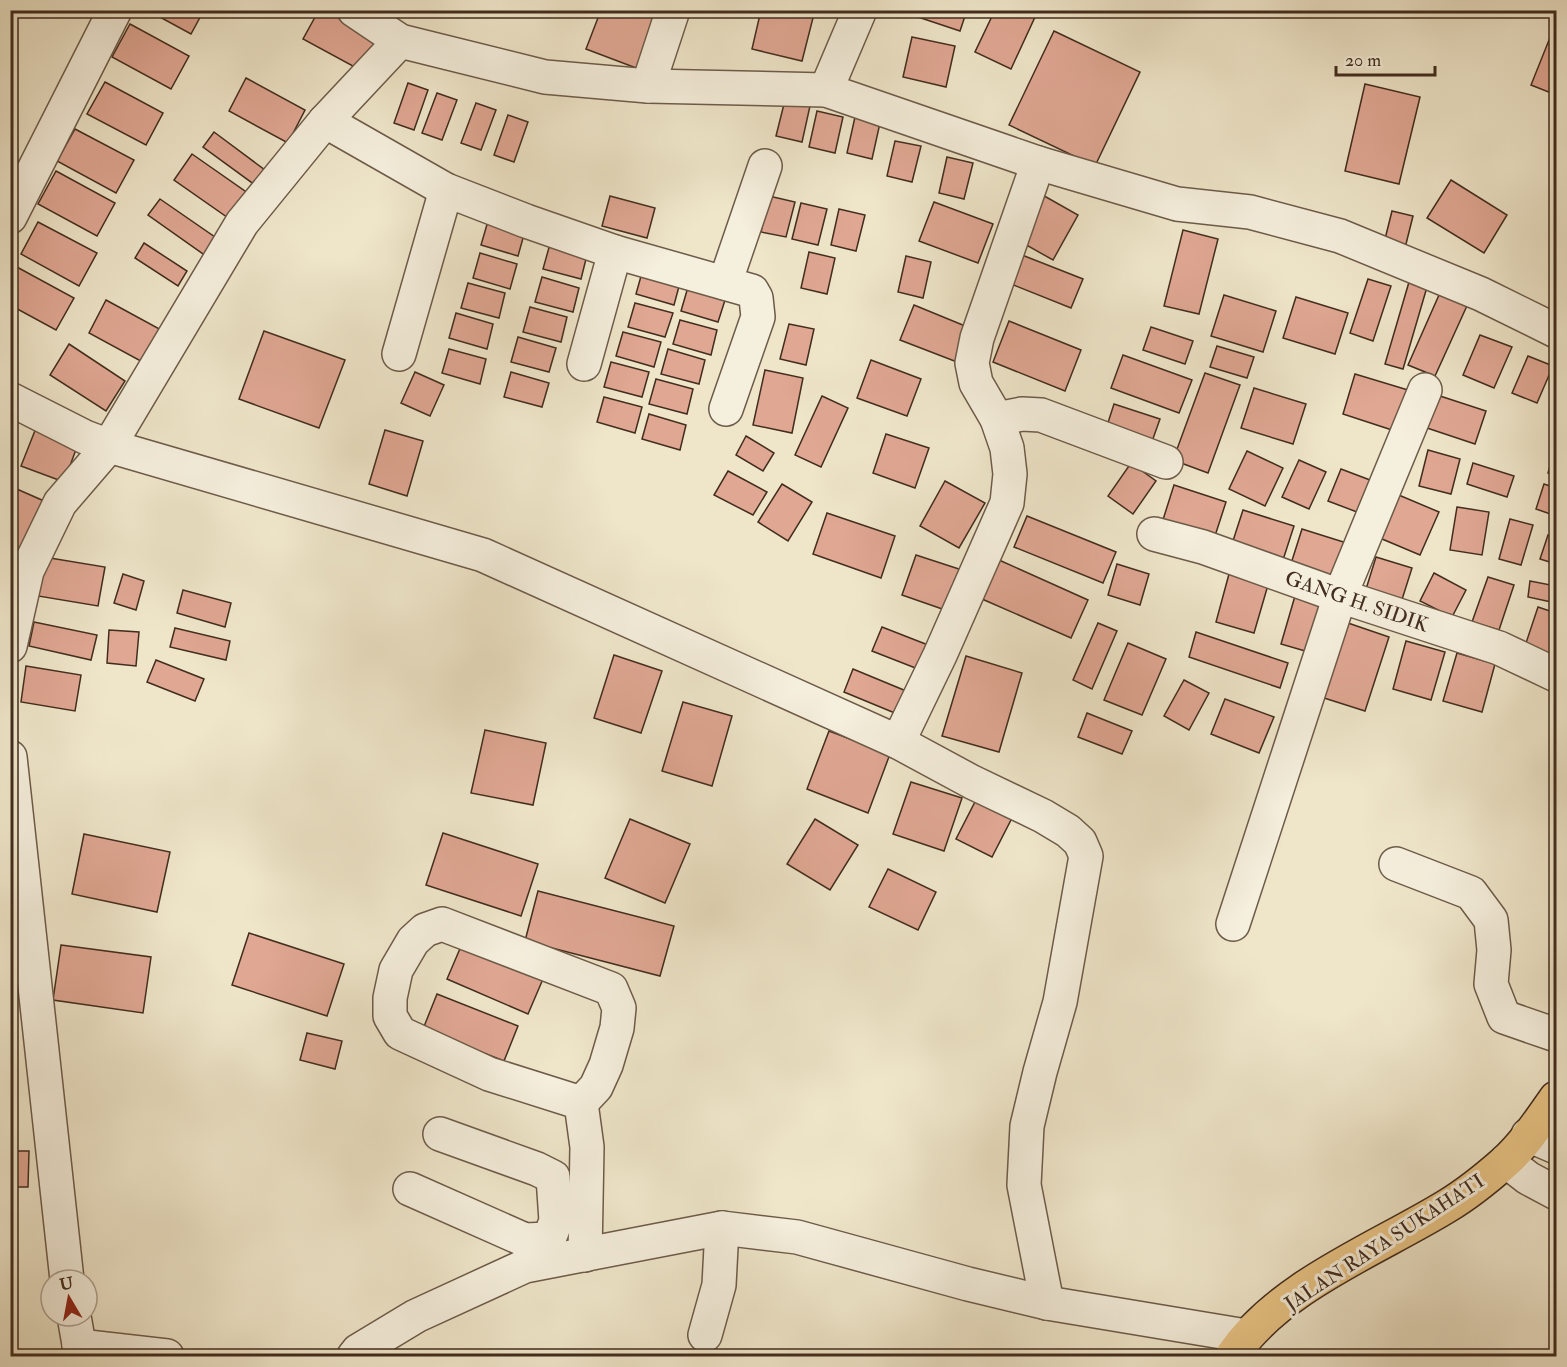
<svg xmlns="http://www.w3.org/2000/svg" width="1567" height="1367" viewBox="0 0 1567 1367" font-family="'IM FELL Double Pica',serif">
<rect width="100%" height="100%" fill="#efe6ca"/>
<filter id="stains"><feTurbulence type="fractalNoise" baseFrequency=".00333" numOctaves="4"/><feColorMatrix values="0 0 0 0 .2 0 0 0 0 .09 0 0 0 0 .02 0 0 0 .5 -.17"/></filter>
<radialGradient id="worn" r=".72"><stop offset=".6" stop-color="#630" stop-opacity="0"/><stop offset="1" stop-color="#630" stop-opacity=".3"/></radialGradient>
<g fill="#e0a793" stroke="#422d1e" stroke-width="1.5">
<path d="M147 10H204L191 34Z"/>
<path d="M319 10H329L380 38 362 71 303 39Z"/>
<path d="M601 10H645L664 18 644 71 586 49Z"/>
<path d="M761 10H815L802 61 752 49Z"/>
<path d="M921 10H967L960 31 918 17Z"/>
<path d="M995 10H1020L1035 17 1011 69 975 52Z"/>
<path d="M130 24 189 56 171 89 112 57Z"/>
<path d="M1054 31 1140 72 1095 166 1009 125Z"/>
<path d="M1551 35 1556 38V95L1531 85Z"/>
<path d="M912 37 955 46 946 87 903 77Z"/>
<path d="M246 78 305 110 288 143 229 111Z"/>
<path d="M105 82 163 113 146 145 87 114Z"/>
<path d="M408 83 428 90 414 130 394 123Z"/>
<path d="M1365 84 1420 97 1399 184 1345 171Z"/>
<path d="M437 93 457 100 442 140 422 133Z"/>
<path d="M785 100 810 106 802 142 776 136Z"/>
<path d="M476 103 496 110 481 150 461 143Z"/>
<path d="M817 111 843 117 835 153 809 147Z"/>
<path d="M508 115 528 122 514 162 494 155Z"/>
<path d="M855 117 880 123 872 159 847 153Z"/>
<path d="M75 129 134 160 116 193 57 161Z"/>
<path d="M214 132 269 173 259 188 203 147Z"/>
<path d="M895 141 921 146 912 182 887 176Z"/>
<path d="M192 154 252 196 234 222 174 180Z"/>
<path d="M947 157 973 163 964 199 939 193Z"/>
<path d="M56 171 115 203 97 236 38 204Z"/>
<path d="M1451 180 1507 215 1484 253 1427 218Z"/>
<path d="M1039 193 1078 215 1053 260 1014 238Z"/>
<path d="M610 196 655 208 647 238 602 226Z"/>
<path d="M769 196 795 202 786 237 761 232Z"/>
<path d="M160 199 225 244 213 261 148 215Z"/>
<path d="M934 202 993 224 978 263 919 241Z"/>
<path d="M801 203 827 209 818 245 792 239Z"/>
<path d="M839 209 865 215 856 251 831 245Z"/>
<path d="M1392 211 1413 216 1405 248 1384 243Z"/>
<path d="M488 221 525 231 518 256 481 245Z"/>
<path d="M38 222 97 253 79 286 21 254Z"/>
<path d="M1183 230 1218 239 1199 314 1164 306Z"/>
<path d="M144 243 187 271 178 286 135 258Z"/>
<path d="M550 244 587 255 581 279 543 269Z"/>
<path d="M809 252 835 258 827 294 801 288Z"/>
<path d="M480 253 517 264 510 289 473 278Z"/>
<path d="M1022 255 1083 279 1071 308 1011 284Z"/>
<path d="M906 256 931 262 923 298 898 292Z"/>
<path d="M15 266 74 298 56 330 10 305V274Z"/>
<path d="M643 269 681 279 674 305 636 294Z"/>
<path d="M542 277 579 288 573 312 535 302Z"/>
<path d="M1368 279 1391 286 1373 341 1350 333Z"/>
<path d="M1409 282 1427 287 1403 369 1385 364Z"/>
<path d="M468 283 505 293 499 318 461 308Z"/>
<path d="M1443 286 1471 297 1435 376 1408 365Z"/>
<path d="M688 287 726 297 718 322 681 311Z"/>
<path d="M1224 295 1276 311 1263 352 1211 336Z"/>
<path d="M1296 297 1348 313 1335 354 1283 338Z"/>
<path d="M106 300 165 332 148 365 89 333Z"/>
<path d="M635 303 673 313 665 337 628 327Z"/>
<path d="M914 305 970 328 957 362 900 340Z"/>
<path d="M530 307 567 317 561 342 523 332Z"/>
<path d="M456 313 493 324 487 349 449 338Z"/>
<path d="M680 320 717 330 711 355 673 344Z"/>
<path d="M1009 321 1081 350 1065 391 993 362Z"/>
<path d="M789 324 814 329 806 365 780 359Z"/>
<path d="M1151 327 1193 341 1185 364 1143 350Z"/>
<path d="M264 331 345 360 319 428 239 399Z"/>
<path d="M623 332 661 342 654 367 616 356Z"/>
<path d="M1480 335 1512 347 1494 388 1463 375Z"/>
<path d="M518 337 556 348 549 372 511 362Z"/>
<path d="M69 344 125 381 106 411 50 375Z"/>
<path d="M1217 346 1254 357 1247 378 1210 367Z"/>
<path d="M449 349 486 359 480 384 442 373Z"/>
<path d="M668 349 705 360 699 384 661 374Z"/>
<path d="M1123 355 1192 380 1179 413 1111 388Z"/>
<path d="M1528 356 1553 366 1537 403 1512 393Z"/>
<path d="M871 360 921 379 907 416 857 398Z"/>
<path d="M611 362 649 372 642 397 604 387Z"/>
<path d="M765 370 803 378 792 433 753 425Z"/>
<path d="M415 372 444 385 430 416 401 403Z"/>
<path d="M511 372 549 383 542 407 504 397Z"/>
<path d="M1205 373 1240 385 1208 473 1173 460Z"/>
<path d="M1355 374 1408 390 1395 431 1343 414Z"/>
<path d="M656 379 693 389 687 414 649 404Z"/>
<path d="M1254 388 1306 404 1293 444 1241 428Z"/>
<path d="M1437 395 1486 411 1475 444 1427 428Z"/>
<path d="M822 396 848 408 821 467 795 455Z"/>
<path d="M604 397 642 407 635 433 597 422Z"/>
<path d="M1114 404 1160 419 1150 447 1105 432Z"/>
<path d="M649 414 686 425 680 450 642 439Z"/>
<path d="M36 428 78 444 64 482 21 466Z"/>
<path d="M385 430 423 441 407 496 369 484Z"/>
<path d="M886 434 929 448 915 488 873 473Z"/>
<path d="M746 436 774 453 763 471 736 455Z"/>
<path d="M1556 445V475L1548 473Z"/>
<path d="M1428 450 1460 459 1451 494 1419 486Z"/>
<path d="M1247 451 1283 468 1265 506 1229 489Z"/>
<path d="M1299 460 1326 472 1309 509 1282 497Z"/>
<path d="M1131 463 1156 481 1133 514 1108 496Z"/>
<path d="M1473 463 1514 476 1507 497 1467 484Z"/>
<path d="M1341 469 1370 480 1357 512 1328 501Z"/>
<path d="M728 471 767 492 753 515 714 495Z"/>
<path d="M945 481 985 503 959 548 920 526Z"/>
<path d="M782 484 812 502 788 541 758 522Z"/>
<path d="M1544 484 1556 488V516L1536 509Z"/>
<path d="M1174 485 1226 502 1213 542 1161 526Z"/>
<path d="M10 486 44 501 13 569 10 568Z"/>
<path d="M1394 493 1439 512 1420 555 1375 536Z"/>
<path d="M1457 507 1489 512 1482 555 1450 550Z"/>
<path d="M1243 510 1294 526 1281 566 1230 550Z"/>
<path d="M827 513 895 536 881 578 813 554Z"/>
<path d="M1027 516 1116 552 1103 583 1014 547Z"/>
<path d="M1510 519 1533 525 1521 565 1499 559Z"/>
<path d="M1302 529 1353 545 1341 586 1289 570Z"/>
<path d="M1548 535 1556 538V564L1540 559Z"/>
<path d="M916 555 962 570 948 611 902 595Z"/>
<path d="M44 557 105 567 98 606 38 596Z"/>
<path d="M1376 557 1412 568 1398 612 1362 602Z"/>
<path d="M999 560 1088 600 1071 638 982 599Z"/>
<path d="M1117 564 1149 574 1140 605 1108 595Z"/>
<path d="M1434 573 1466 590 1452 617 1420 601Z"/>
<path d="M123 574 144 581 136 610 114 603Z"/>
<path d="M1229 574 1268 585 1254 633 1216 622Z"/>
<path d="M1488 577 1514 585 1499 630 1472 622Z"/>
<path d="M1530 581 1556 586V603L1528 597Z"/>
<path d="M183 590 231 603 225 627 177 613Z"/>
<path d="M1295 596 1334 607 1319 655 1281 644Z"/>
<path d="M1538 607 1556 613V658H1521Z"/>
<path d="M34 622 97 635 91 660 29 646Z"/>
<path d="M1098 623 1117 631 1092 689 1073 680Z"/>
<path d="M1348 623 1389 637 1365 711 1324 698Z"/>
<path d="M882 627 928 645 918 669 872 651Z"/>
<path d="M175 628 230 641 226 660 170 647Z"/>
<path d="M109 630 139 632 136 666 107 663Z"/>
<path d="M1196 632 1288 663 1280 688 1189 657Z"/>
<path d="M1406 641 1445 652 1431 700 1393 689Z"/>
<path d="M1128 643 1166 659 1142 715 1104 700Z"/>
<path d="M1457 653 1495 664 1482 712 1443 701Z"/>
<path d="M614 655 662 671 641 733 594 718Z"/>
<path d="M966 656 1022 673 999 752 942 736Z"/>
<path d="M156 660 204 679 195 701 147 682Z"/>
<path d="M26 666 81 675 75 711 21 702Z"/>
<path d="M853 669 911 693 902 716 844 692Z"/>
<path d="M1184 680 1209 693 1189 730 1164 716Z"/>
<path d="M1225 699 1274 717 1259 753 1211 734Z"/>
<path d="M683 702 732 716 712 786 662 771Z"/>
<path d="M1087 713 1132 731 1122 754 1078 737Z"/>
<path d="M485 730 546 743 533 805 471 793Z"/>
<path d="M829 731 890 754 868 813 807 789Z"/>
<path d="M911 782 962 798 944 851 893 834Z"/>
<path d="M978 796 1014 814 992 857 956 839Z"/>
<path d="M630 819 690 844 665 903 605 878Z"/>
<path d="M815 819 858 845 830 890 787 864Z"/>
<path d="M443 833 538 864 521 916 426 885Z"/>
<path d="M84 834 170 852 157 912 72 894Z"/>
<path d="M888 869 936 892 918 930 869 907Z"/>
<path d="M538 891 674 926 660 976 525 941Z"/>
<path d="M249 933 344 964 327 1016 232 985Z"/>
<path d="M465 937 546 972 528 1014 447 979Z"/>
<path d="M61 945 151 957 143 1013 53 1000Z"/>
<path d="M437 994 518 1026 504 1061 423 1029Z"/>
<path d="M307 1033 342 1041 335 1069 300 1060Z"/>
<path d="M10 1151H29L28 1187H10Z"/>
</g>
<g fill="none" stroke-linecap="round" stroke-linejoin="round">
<g stroke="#6d5b49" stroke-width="36">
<g id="minor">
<path d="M354 10 400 41 545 77 648 86 826 90 1038 163 1177 204 1250 212 1340 236 1481 294 1556 331"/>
<path d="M648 86 673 10"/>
<path d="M826 90 860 10"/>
<path d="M325 121 446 190 526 221 615 252 752 291 756 298 758 317 726 409"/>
<path d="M10 217 115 10"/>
<path d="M725 283 765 166"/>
<path d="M399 354 446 190"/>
<path d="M584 364 615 252"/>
<path d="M10 399 85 437 109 446 483 555 898 742 972 782 1043 816 1068 831 1080 842 1086 856 1060 1002 1040 1072 1027 1126 1024 1185 1047 1303"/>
<path d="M997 419 1022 414 1041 415 1166 462"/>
<path d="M1154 534 1203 547 1340 596 1499 648 1556 675"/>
<path d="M10 646 27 571 60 503 109 446 242 223 325 121 400 41"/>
<path d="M898 742 940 655 1007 503 1010 474 1007 448 997 419 976 383 972 363 977 338 1038 163"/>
<path d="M10 757 67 1280"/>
<path d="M1396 864 1471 893 1491 920 1494 950 1491 984 1504 1017 1556 1035"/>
<path d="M1233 924 1340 596 1425 390"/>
<path d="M581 1103 596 1087 606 1065 617 1028 619 1008 611 989 442 924 425 930 413 941 396 970 390 998V1016L400 1033 489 1074 581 1103 587 1147 585 1255"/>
<path d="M1528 1135 1556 1147"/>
<path d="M1506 1161 1528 1178 1556 1193"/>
<path d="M410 1189 525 1240 549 1239 556 1221 553 1177 537 1169 440 1134"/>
<path d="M74 1316 81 1356"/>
<path d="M705 1335 719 1285 722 1228"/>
<path d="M79 1346 167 1356"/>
<path d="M354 1356 358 1351 416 1316 525 1266 722 1228 797 1237 968 1284 1047 1303 1246 1336"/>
</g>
</g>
<g stroke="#422d1e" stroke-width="36">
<path id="major" d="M1232 1356C1279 1286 1377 1249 1447 1206 1467 1194 1488 1177 1505 1162 1525 1144 1541 1119 1556 1098"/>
</g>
<use href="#minor" stroke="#f5efdd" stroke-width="33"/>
<use href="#major" stroke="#e8c385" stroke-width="33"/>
</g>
<g text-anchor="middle" stroke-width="6" stroke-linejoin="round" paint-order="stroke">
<g font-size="20" fill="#422d1e" stroke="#f5efdd">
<text transform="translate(1357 601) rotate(19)" y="7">GANG H. SIDIK</text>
<text transform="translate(1384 1242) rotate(-33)" y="7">JALAN RAYA SUKAHATI</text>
</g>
</g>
<rect width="1567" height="1367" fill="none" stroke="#efe6ca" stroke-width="36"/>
<rect x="12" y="12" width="1543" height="1343" fill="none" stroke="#422d1e" stroke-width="3"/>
<rect x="18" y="18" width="1531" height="1331" fill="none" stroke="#422d1e" stroke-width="1.5"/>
<g transform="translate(69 1298) rotate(350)"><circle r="28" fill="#f5efdd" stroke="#ada191" stroke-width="1.5"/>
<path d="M0-4.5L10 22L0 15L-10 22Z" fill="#8f2418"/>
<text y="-9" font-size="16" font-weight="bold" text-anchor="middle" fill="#422d1e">U</text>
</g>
<path d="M1336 66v9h99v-9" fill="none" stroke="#422d1e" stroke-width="3"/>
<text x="1345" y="66" font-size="18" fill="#422d1e" stroke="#f5efdd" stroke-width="4.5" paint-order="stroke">20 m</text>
<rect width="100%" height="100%" filter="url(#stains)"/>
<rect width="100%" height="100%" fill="url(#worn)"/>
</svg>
